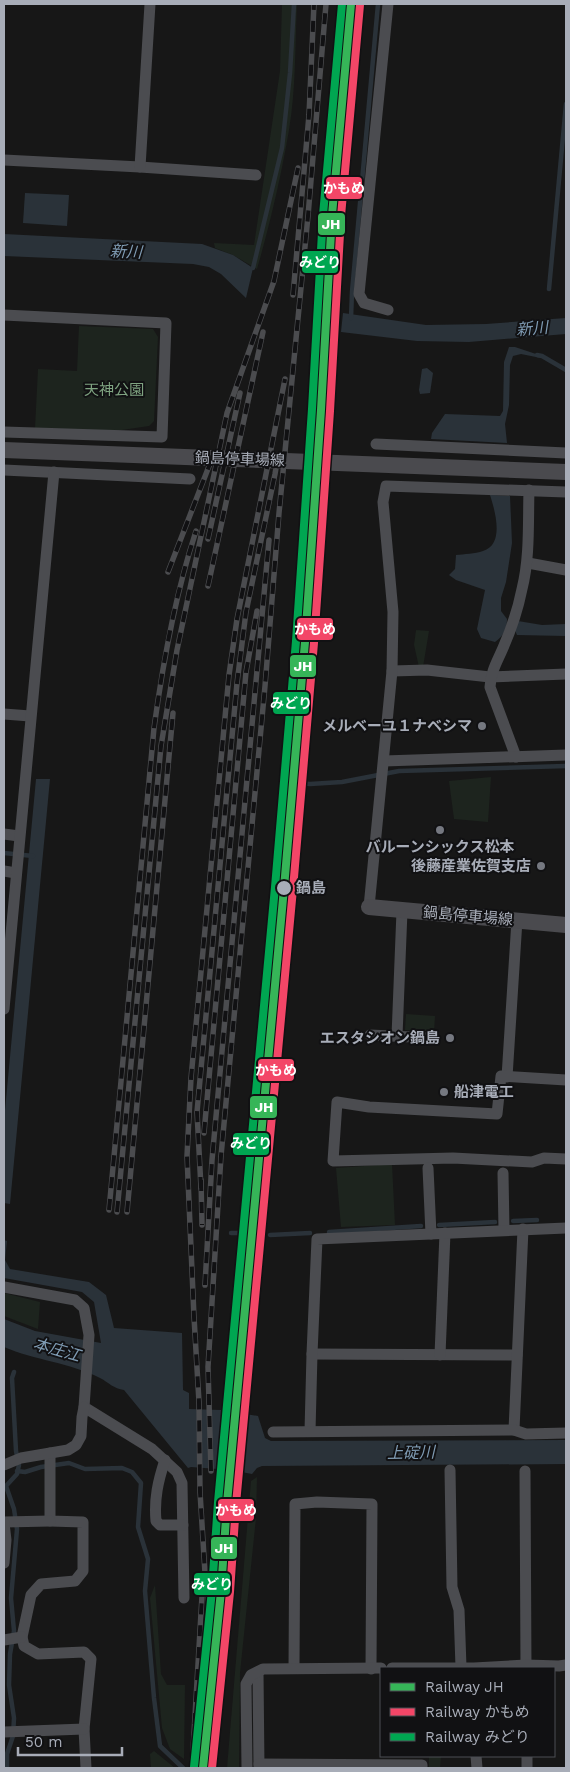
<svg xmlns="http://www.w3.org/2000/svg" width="570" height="1772" viewBox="0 0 570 1772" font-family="'Work Sans','Noto Sans JP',sans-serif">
<rect width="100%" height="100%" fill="#171717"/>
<g fill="#1d241e">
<path d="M282 4H297C295 46 296 89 289 130 281 177 270 224 257 269L233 255 215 248 214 243 254 245 280 71Z"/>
<path d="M79 326 153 329 158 337 154 421 149 426 115 431 35 428 38 369 77 371Z"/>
<path d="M416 630 429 631 423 667H419L414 645Z"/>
<path d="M491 777 488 822 454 819 449 781Z"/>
<path d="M406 1014 435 1016 434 1032 405 1030Z"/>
<path d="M392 1164 395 1225 341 1227 336 1168Z"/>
<path d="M4 1293 40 1302 38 1329 4 1316Z"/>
<path d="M257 1477 256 1518 240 1673 239 1768H227L251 1481Z"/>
<path d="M155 1585 161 1674 167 1685H185L184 1759 170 1749 162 1728 150 1598Z"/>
<path d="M154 1751 175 1768H151L150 1754Z"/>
<path d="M429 1756H468H441L440 1768H429Z"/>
</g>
<g fill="#2a3239">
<path d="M25 193 69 195 67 226 23 223Z"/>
<path d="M4 234 202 244 233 255 253 268 246 298 221 274 209 267 193 264 4 256Z"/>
<path d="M343 313 426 325 486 324 566 318V334L469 342 417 341 341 332Z"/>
<path d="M509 347H515L542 356 541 358 521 354 513 356 510 365 509 405 505 424 507 443 431 439 432 433 445 414 500 416 503 411 504 362Z"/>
<path d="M427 368 433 373 430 393 420 394 419 390 422 369Z"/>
<path d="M490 495 510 496 512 543 506 582 501 598V611L507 619C507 630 503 636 495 642L481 638 477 629 485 590 456 580 449 575 455 569 456 555C464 554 475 554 483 551 505 544 495 511 490 495Z"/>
<path d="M518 621 542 625 566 624V636L517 635 514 628Z"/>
<path d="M36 779H50L10 1204 4 1203V1121Z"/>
<path d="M4 1240 7 1241 5 1260 10 1269 89 1282 106 1295 114 1328 182 1333 183 1390 189 1393V1409L221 1410 258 1416 265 1438 271 1441 566 1440V1464L262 1466 257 1468 252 1474 231 1470 191 1467 188 1468 124 1390C114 1389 108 1382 100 1378 71 1363 34 1360 4 1347V1319L35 1331 101 1343 94 1302 82 1292 4 1278Z"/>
</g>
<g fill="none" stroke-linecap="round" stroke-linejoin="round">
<g stroke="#2a3239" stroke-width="4.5">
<path d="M253 268 282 148 290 73 294 4"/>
<path d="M549 289 566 104"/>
<path d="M351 318 352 292 378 4"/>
<path d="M537 355 542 356 566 370"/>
<path d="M287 782 310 784 342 782 399 771 566 766"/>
<path d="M4 853 33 856"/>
<path d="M513 1221 537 1220"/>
<path d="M439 1225 495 1222"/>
<path d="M329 1232 421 1226"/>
<path d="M231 1233H242"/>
<path d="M270 1235 310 1233"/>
<path d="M17 1471 25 1472 41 1467 69 1463 85 1469 122 1468 132 1472 141 1483 138 1527 148 1559 145 1591 154 1698 160 1746 183 1768"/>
<path d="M7 1768V1754L13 1736 14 1718 9 1685 10 1654 14 1631 11 1598 17 1529 14 1509 6 1486 17 1474 19 1465 16 1451 12 1378 14 1372"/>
</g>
<g stroke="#4b4c50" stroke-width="11">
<path d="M388 4 359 294 364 303 388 310"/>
<path d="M4 160 140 167 256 175"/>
<path d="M140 167 150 4"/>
<path d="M4 315 166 323 162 437 4 432"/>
<path d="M376 444 566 453"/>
<path d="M4 470 190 479"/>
<path d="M528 563 566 570"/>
<path d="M392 671 427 670 490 677 566 674"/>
<path d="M4 714 30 716"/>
<path d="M516 757 490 687C491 671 497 662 503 648 511 630 518 609 522 589 530 557 528 523 529 490"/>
<path d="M384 761 566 755"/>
<path d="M4 834 19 836"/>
<path d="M4 871 16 873"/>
<path d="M369 907 392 671 393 612 383 502 386 486 566 492"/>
<path d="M4 1009 54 472"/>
<path d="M370 1035 432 1038"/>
<path d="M397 1036 402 911"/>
<path d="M507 1077 517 920"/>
<path d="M566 1080 501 1076 497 1114 369 1107 337 1102 333 1161 453 1158 532 1162 544 1158 566 1159"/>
<path d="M428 1168 431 1234"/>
<path d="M503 1173 504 1230"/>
<path d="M4 1287 75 1300 84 1308 89 1335 84 1407 152 1449 177 1472 182 1483 184 1598"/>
<path d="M312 1354 517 1355"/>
<path d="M440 1355 445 1233"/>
<path d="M514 1430 523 1229"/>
<path d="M310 1431 312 1354 317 1239 566 1228"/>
<path d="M273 1432 514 1430 526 1434 566 1433"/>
<path d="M50 1453V1521L83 1522V1571L75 1581 41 1584 31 1595 22 1637 24 1646 38 1654 84 1652 91 1659 84 1729 86 1768"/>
<path d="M165 1460C158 1481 154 1499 156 1521L160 1525H183"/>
<path d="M4 1465 21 1458 68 1450 76 1445 81 1436 82 1417 84 1407"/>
<path d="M450 1470 452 1587 459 1610 461 1667"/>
<path d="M525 1471 526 1668"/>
<path d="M4 1522 50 1521"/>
<path d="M4 1523 6 1540 4 1563"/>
<path d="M4 1640 22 1637"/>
<path d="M294 1668 295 1504 317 1502 372 1504 371 1669"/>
<path d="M392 1668H474L526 1665 559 1666 566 1665"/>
<path d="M258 1672 259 1768"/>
<path d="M4 1732 84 1729"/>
<path d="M476 1756 477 1768"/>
<path d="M527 1756V1768"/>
<path d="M259 1764 422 1765V1768"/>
<path d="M247 1768 246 1684 251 1675 263 1669 381 1668"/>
</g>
<g stroke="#4a4a4e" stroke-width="16">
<path d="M4 450 566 472"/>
<path d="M369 907 566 925"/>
</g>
<g stroke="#4b4c4f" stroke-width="5.5">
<g id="rail">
<path d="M293 295 309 115 314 4"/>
<path d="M208 539 240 393"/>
<path d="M168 572 211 461"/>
<path d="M208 586 263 332"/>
<path d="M204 1133 246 672 257 611"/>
<path d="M201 1180 202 1225"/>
<path d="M201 1188 197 1112 237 683 246 612 275 474 277 462"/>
<path d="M109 1210 154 728C163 662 175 595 196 531"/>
<path d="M117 1212 161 746 177 650 227 413 274 281 298 168"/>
<path d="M127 1212 173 713"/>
<path d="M205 1285 212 1160 269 540"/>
<path d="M211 1471 208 1367 221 1156 265 686 279 513 308 216 326 4"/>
<path d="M209 1607 205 1573 200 1492 199 1402 194 1317 187 1156 191 1078 229 675 237 619 285 379"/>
<path d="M192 1768 202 1596"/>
</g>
</g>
<use href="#rail" stroke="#111113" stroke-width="4" stroke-dasharray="11" stroke-linecap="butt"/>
<g stroke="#111113" stroke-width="11">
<path id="rail-1" d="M203 1768 221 1591 227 1503 284 888 305 642 321 410 332 215 351 4"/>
</g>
<g stroke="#111113" stroke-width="11">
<path id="rail-2" d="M212 1768 230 1592 236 1504 293 889 314 643 330 411 341 216 360 5"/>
</g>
<g stroke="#111113" stroke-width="11">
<path id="rail-3" d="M194 1767 212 1590 218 1502 275 887 296 641 312 409 323 215 342 4"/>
</g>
<use href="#rail-1" stroke="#36b558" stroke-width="8"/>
<use href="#rail-2" stroke="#f34667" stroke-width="8"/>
<use href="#rail-3" stroke="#00a651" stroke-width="8"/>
</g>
<g fill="#757880" stroke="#111113" stroke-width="2">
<circle cx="482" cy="726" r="5"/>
<circle cx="440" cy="830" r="5"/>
<circle cx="541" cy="866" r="5"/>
<circle cx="450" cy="1038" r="5"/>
<circle cx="444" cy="1092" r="5"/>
</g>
<circle fill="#a8adb8" stroke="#111113" stroke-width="2" cx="284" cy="888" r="8"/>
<g text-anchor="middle" stroke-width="4" stroke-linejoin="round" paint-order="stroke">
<g font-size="15" fill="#7fa381" stroke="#111113">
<text x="114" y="395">天神公園</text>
</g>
<g font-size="15" fill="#a8adb8" stroke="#111113">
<text transform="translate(240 459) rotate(2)" y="5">鍋島停車場線</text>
<text transform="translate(468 916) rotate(5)" y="5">鍋島停車場線</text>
</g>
<g font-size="15" font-weight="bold" fill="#a8adb8" stroke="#111113" text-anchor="end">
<text x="472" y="731">メルベーユ１ナベシマ</text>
<text x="440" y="852" text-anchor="middle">バルーンシックス松本</text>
<text x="531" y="871">後藤産業佐賀支店</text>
<text x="440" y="1043">エスタシオン鍋島</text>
<text x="454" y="1097" text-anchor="start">船津電工</text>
</g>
<g font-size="15" font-weight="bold" fill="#a8adb8" stroke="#111113" text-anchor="start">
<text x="296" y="893">鍋島</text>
</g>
<g font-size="16" font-style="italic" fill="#7f9bb3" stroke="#111113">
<text transform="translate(126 251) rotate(3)" y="6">新川</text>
<text transform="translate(532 328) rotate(-5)" y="6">新川</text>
<text transform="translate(57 1349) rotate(16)" y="6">本庄江</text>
<text transform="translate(411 1452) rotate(-1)" y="6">上碇川</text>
</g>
</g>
<g stroke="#111113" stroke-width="2">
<rect x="325" y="176" width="38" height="24" rx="5" fill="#f34667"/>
<rect x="317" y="212" width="29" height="24" rx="5" fill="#36b558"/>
<rect x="301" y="250" width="38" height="24" rx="5" fill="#00a651"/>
<rect x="296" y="617" width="38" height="24" rx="5" fill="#f34667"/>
<rect x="289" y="654" width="28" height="24" rx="5" fill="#36b558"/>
<rect x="272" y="691" width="38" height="24" rx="5" fill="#00a651"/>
<rect x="257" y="1058" width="38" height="24" rx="5" fill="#f34667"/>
<rect x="249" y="1095" width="29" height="24" rx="5" fill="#36b558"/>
<rect x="232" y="1132" width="38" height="24" rx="5" fill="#00a651"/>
<rect x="217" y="1498" width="38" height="24" rx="5" fill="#f34667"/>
<rect x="210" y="1536" width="28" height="24" rx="5" fill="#36b558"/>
<rect x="193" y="1572" width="38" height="24" rx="5" fill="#00a651"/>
</g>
<g font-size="14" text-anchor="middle" font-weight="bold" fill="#fff">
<text x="344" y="193">かもめ</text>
<text x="331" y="229">JH</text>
<text x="320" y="267">みどり</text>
<text x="315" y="634">かもめ</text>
<text x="303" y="671">JH</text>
<text x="291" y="708">みどり</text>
<text x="276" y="1075">かもめ</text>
<text x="264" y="1112">JH</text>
<text x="251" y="1148">みどり</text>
<text x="236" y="1515">かもめ</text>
<text x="224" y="1553">JH</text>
<text x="212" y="1589">みどり</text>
</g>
<rect width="570" height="1772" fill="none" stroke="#a8adb8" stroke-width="10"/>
<rect x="380" y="1667" width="175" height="90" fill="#111113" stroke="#4d4f55"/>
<rect x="390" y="1683" width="25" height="8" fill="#36b558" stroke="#4d4f55"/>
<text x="425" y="1692" font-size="15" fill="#a8adb8">Railway JH</text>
<rect x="390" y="1708" width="25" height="8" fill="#f34667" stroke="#4d4f55"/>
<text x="425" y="1717" font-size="15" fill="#a8adb8">Railway かもめ</text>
<rect x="390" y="1733" width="25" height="8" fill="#00a651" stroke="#4d4f55"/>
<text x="425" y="1742" font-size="15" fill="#a8adb8">Railway みどり</text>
<path d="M18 1747v8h104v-8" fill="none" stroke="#a8adb8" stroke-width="2.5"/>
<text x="25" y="1747" font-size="15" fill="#a8adb8" stroke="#111113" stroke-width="4" paint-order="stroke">50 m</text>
</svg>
